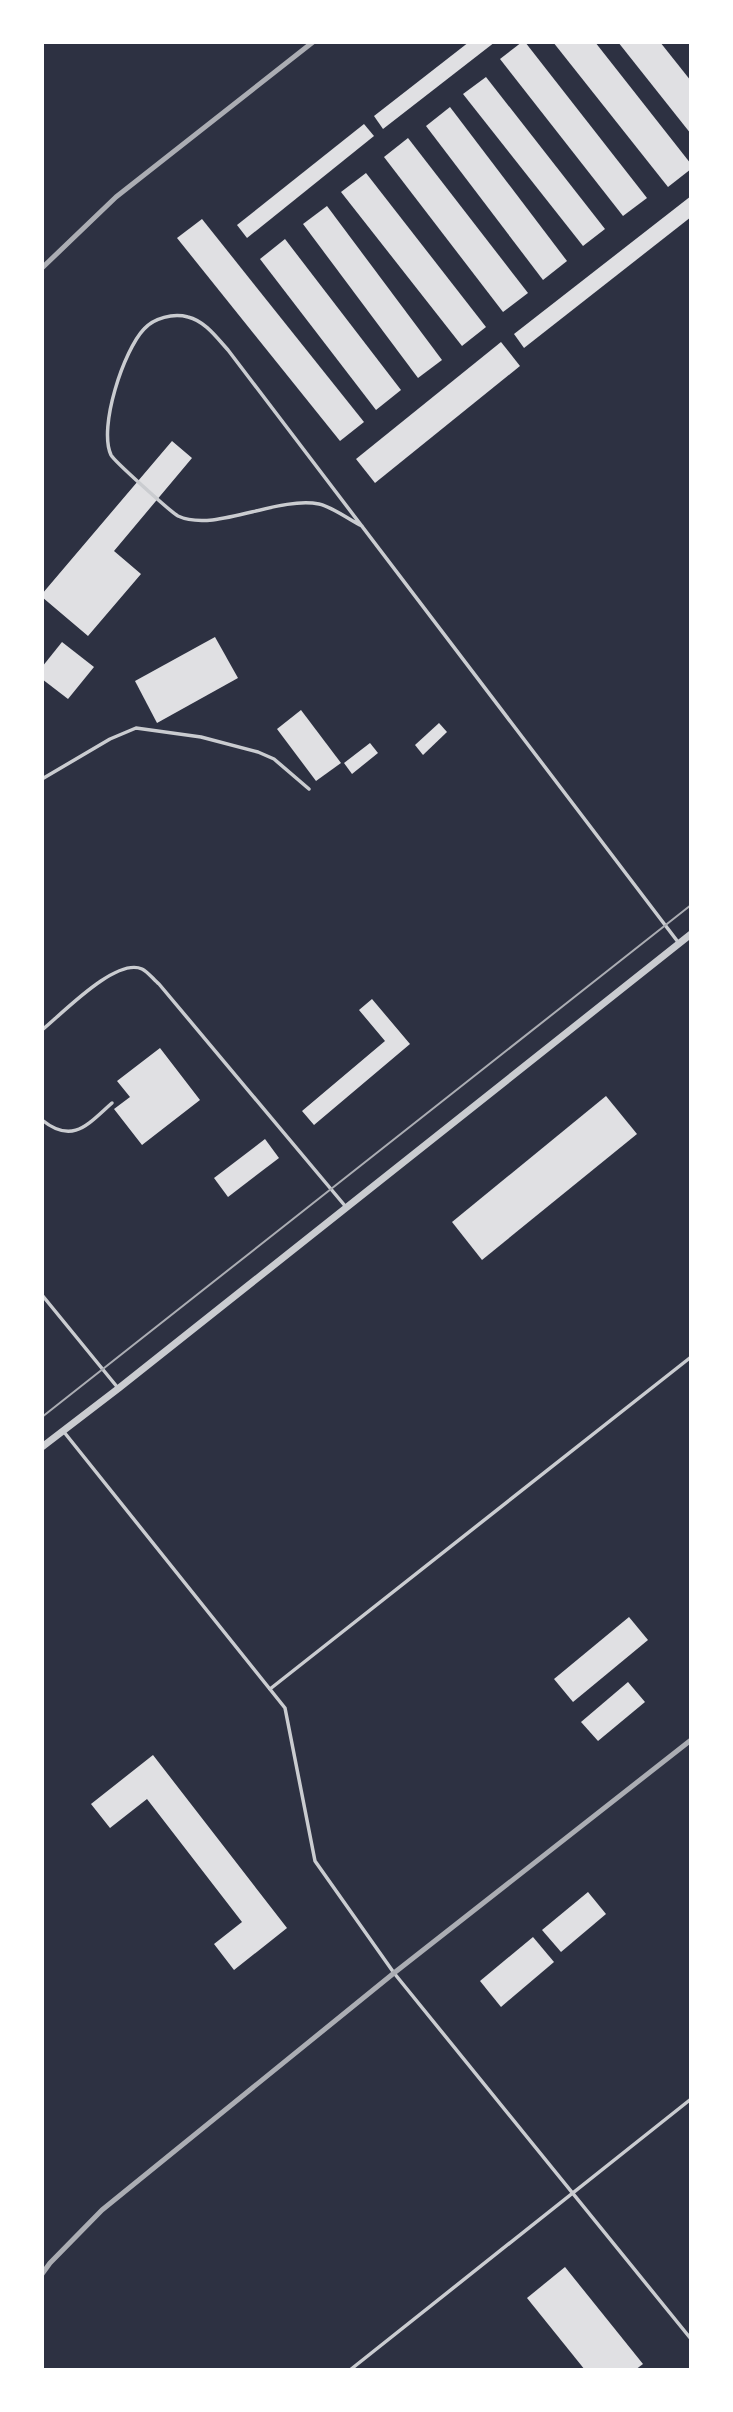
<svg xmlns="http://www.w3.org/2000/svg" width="733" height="2412" viewBox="0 0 733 2412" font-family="Overpass,sans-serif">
<rect width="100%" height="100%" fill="#2d3142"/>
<g fill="#e0e0e3">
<path d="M469 42H495L383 129 374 116Z"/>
<path d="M522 42H525L647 198 623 216 500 59Z"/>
<path d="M553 42H595L691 164V169L668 187Z"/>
<path d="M618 42H660L691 81V134Z"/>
<path d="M486 77 605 229 583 246 463 94Z"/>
<path d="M450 107 567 261 543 280 426 126Z"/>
<path d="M364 124 374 136 247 238 237 225Z"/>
<path d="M408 138 528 293 503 312 384 157Z"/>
<path d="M366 173 486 327 462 346 341 192Z"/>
<path d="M691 196V217L524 348 514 334Z"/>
<path d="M327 206 442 360 418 378 303 224Z"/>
<path d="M202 219 364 422 340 441 177 238Z"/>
<path d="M285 239 401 390 376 410 260 259Z"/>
<path d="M501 342 520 366 375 483 356 459Z"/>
<path d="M172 441 192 458 114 551 141 574 88 636 42 597V594Z"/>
<path d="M215 637 238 678 157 723 135 681Z"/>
<path d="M62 642 94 667 68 699 42 679V667Z"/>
<path d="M301 710 341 763 316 781 277 729Z"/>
<path d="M439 723 447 732 423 755 415 745Z"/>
<path d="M370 743 378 753 352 774 344 763Z"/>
<path d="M372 999 410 1044 314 1125 302 1111 385 1041 359 1010Z"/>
<path d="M160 1048 200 1100 142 1145 114 1109 130 1097 117 1081Z"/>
<path d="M606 1096 637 1134 482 1260 452 1222Z"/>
<path d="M265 1139 279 1158 228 1197 214 1178Z"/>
<path d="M629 1617 648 1640 573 1702 554 1679Z"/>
<path d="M628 1682 645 1702 598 1741 581 1722Z"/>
<path d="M153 1755 287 1928 234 1970 214 1944 242 1922 147 1799 110 1828 91 1804Z"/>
<path d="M588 1892 606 1914 561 1952 542 1930Z"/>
<path d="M533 1937 554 1962 501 2007 480 1981Z"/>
<path d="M565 2267 643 2364 635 2370H585L527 2298Z"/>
</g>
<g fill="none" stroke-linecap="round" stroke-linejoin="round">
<g stroke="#caccd0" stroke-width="3.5">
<path d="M362 526C349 520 333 507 319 504 276 496 215 533 178 516 171 512 114 461 111 455 98 427 124 350 144 329 154 318 173 313 188 317 205 321 217 338 228 350L678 942"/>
<path d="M42 779 110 739 136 728 201 737 258 752 274 759 309 789"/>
<path d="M42 1030C62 1014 116 957 142 969 148 972 154 980 159 984L346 1207"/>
<path d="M42 1120C73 1145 88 1124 112 1103"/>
<path d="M42 1295 118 1388"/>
<path d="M64 1432 285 1708 315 1861 394 1973 691 2339"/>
<path d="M270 1689 691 1357"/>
<path d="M350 2370 691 2099"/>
</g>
<path stroke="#caccd0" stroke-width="7" d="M42 1447 119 1388 691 934"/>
<path stroke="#abadb3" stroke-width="2" d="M42 1417 691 905"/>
<g stroke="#abadb3" stroke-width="5">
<path d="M42 268 116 197 313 42"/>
<path d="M42 2274 50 2263 102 2210 394 1973 691 1740"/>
</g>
</g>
<rect width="733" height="2412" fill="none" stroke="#ffffff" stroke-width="88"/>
</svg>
